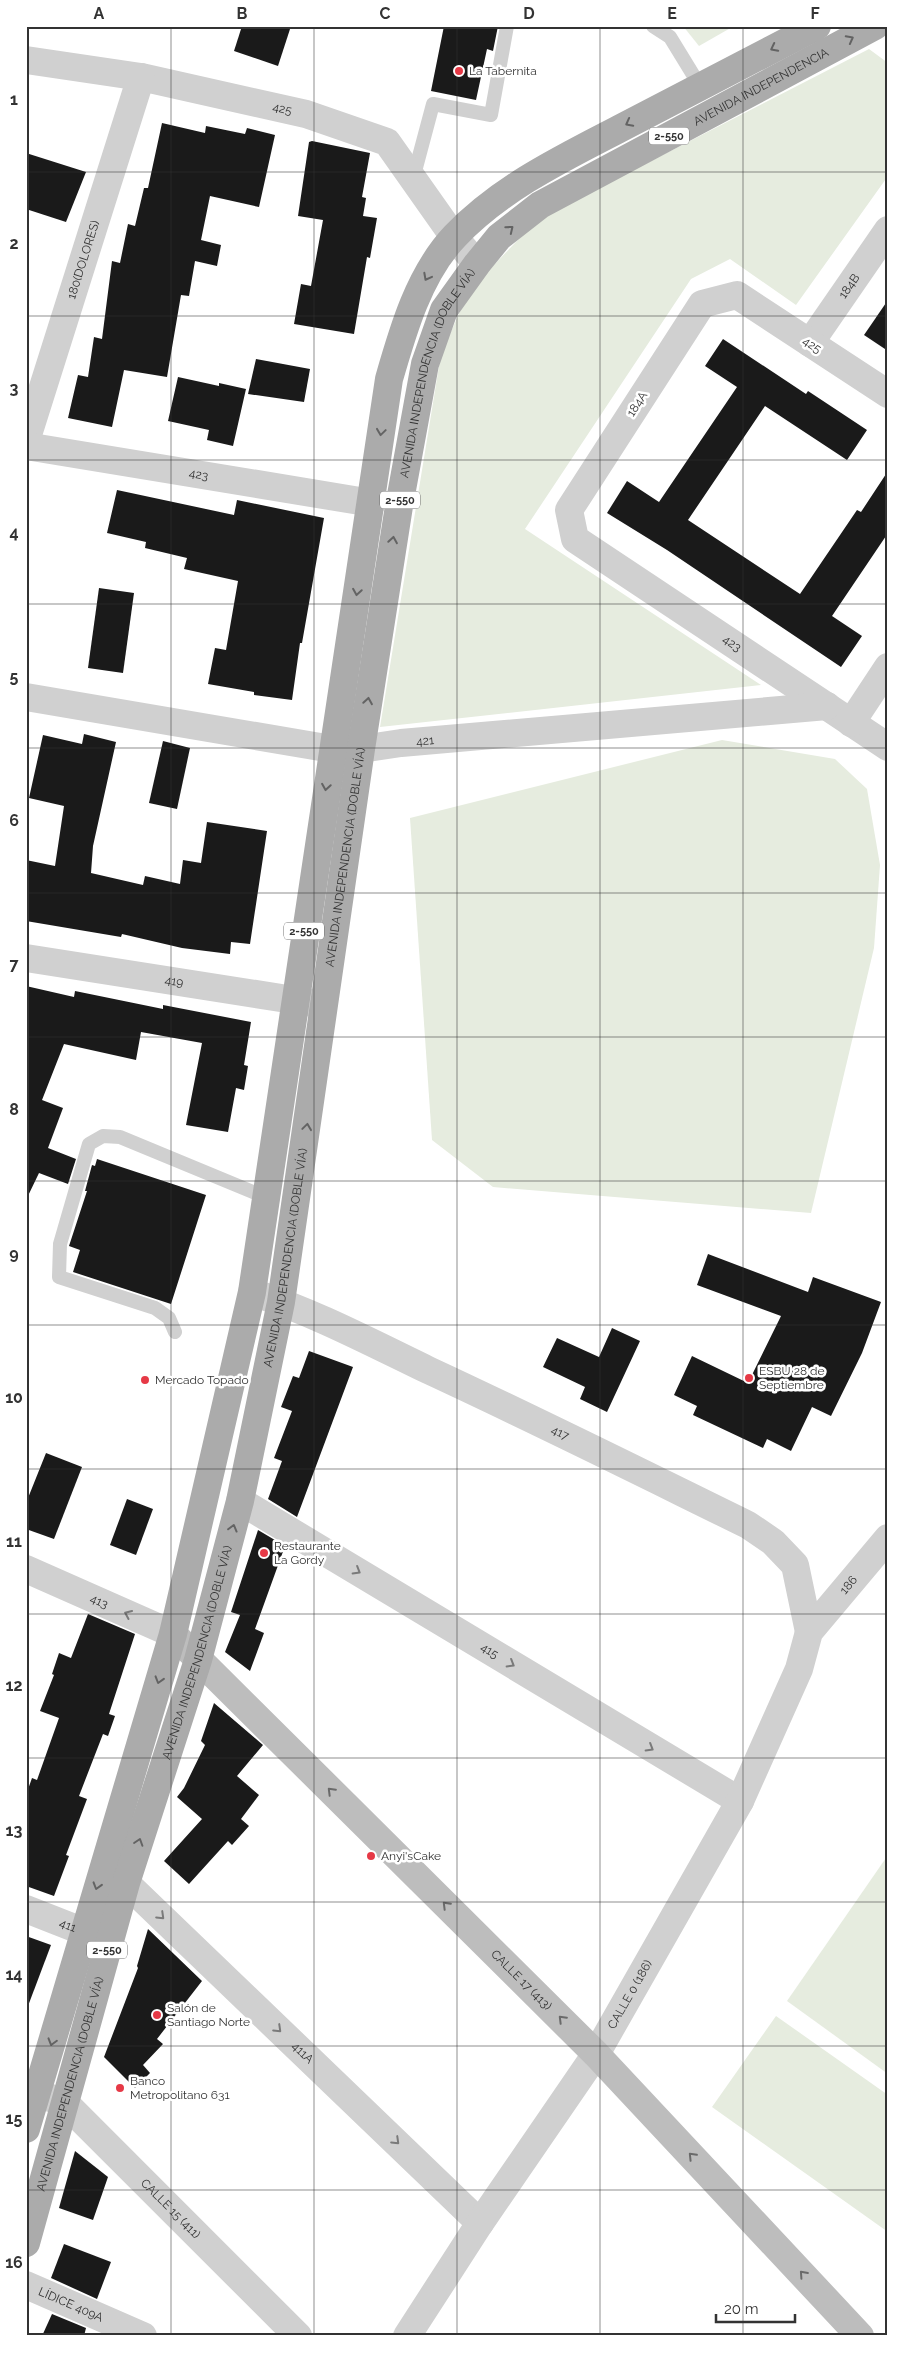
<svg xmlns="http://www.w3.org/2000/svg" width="914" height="2362" viewBox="0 0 914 2362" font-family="Raleway,sans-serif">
<rect width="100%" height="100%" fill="#fff"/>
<g fill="#e6ecdf">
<path d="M683 26H734L699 46Z"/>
<path d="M869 49 888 63V176L796 305 730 259 691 279 525 529 761 685 380 727 441 354 469 291 538 219Z"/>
<path d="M722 740 835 759 867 789 880 865 874 948 811 1213 493 1187 432 1140 410 818Z"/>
<path d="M888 1855V2074L787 2001Z"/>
<path d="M776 2016 888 2095V2232L712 2107Z"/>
</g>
<g fill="#1a1a1a">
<path d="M242 26H291L278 66 234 51Z"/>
<path d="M444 26H498L493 51 487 49 476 100 431 91Z"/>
<path d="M162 123 205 133 206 126 245 134 247 128 275 135 259 207 210 196 201 240 221 245 217 266 195 261 189 296 181 295 167 377 124 370 112 427 68 418 78 375 88 377 94 337 102 339 112 261 120 263 128 224 135 226 144 188H148Z"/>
<path d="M312 141 370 153 362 197 366 198 363 216 377 218 370 258 367 257 354 334 294 324 301 284 311 286 323 220 298 216 309 142Z"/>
<path d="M26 153 86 172 66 222 26 209Z"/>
<path d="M888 300V351L864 335Z"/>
<path d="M723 339 806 394 808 391 867 430 847 460 765 406 688 520 800 594 857 510 861 512 888 471V533L832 616 862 636 841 667 667 550 607 513 627 481 659 502 737 387 705 366Z"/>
<path d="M256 359 310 369 304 402 248 394Z"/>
<path d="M178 377 219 386V383L246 389 233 446 207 440 209 430 168 421Z"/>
<path d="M117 490 234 515 237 500 324 518 302 643H300L292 700 254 695V692L208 684 215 648 226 650 238 581 184 569 187 558 145 548 146 542 107 533Z"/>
<path d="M99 588 134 593 123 673 88 668Z"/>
<path d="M84 734 116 742 93 846 91 873 143 885 145 876 180 884 183 860 201 863 207 822 267 831 250 944 231 942 230 954 182 948 122 934 121 937 26 921V860L55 866 64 806 29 798 43 735 82 744Z"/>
<path d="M163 741 190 748 177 809 149 803Z"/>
<path d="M26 986 74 997 75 991 163 1009V1005L251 1022 244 1065 248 1066 244 1090 236 1088 228 1132 186 1125 202 1043 141 1032 136 1060 64 1044 42 1100 63 1108 48 1148 76 1159 68 1184 39 1173 26 1200Z"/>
<path d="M97 1159 206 1195 171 1304 73 1272 80 1250 69 1246 87 1191H85L92 1165 95 1166Z"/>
<path d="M708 1254 808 1292 813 1277 881 1302 862 1353 831 1416 812 1407 791 1451 767 1439 763 1448 693 1415 697 1406 674 1395 692 1356 748 1383 781 1316 697 1285Z"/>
<path d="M612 1328 640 1341 607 1412 580 1399 585 1387 543 1367 557 1338 599 1357Z"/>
<path d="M309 1351 353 1367 297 1517 268 1499 282 1461 274 1458 292 1411 281 1407 293 1376 299 1378Z"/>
<path d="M46 1453 82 1467 54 1539 26 1529V1503Z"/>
<path d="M127 1499 153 1509 136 1555 110 1545Z"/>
<path d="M258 1530 285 1546 255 1629 264 1633 250 1671 225 1652 240 1615 231 1612Z"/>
<path d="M88 1614 135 1634 109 1714 115 1716 108 1736 103 1734 79 1796 87 1799 66 1855 69 1856 54 1896 26 1886V1795L32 1778 37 1780 59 1718 40 1711 54 1675 52 1674 59 1653 71 1658Z"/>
<path d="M214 1703 263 1745 237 1776 259 1795 241 1819 249 1826 232 1845 228 1841 189 1884 164 1861 202 1819 177 1797 184 1788 205 1745 201 1741Z"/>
<path d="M148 1929 202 1981 157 2039 163 2044 143 2065 150 2073 135 2088 104 2057 138 1968 137 1966Z"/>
<path d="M26 1936 51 1945 28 2006H26Z"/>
<path d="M75 2151 108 2177 93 2220 59 2208Z"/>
<path d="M64 2244 111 2262 97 2299 51 2278Z"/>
<path d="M52 2314 86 2328 84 2336H42Z"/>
</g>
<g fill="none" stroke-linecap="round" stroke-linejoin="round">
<g stroke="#d0d0d0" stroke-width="14">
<path d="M653 26 670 37 700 86"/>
<path d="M413 179 433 104 491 115 507 26"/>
<path d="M175 1332 169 1318 155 1308 59 1277 60 1244 89 1144 103 1136 120 1137 265 1197"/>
</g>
<g stroke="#d0d0d0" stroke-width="28">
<path id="s1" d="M26 60 141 77 306 114 387 142 454 237 477 264"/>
<path id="s2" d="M810 343 888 230"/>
<path id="s3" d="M888 394 737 295 702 304 569 510 575 539 888 747"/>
<path id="s4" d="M26 441 141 77"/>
<path id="s5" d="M26 446 372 503"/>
<path id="s6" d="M26 697 332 749H361L401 743 827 706"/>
<path d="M851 723 888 667"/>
<path id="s7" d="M26 958 319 1004"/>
<path id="s8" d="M252 1292C313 1312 370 1342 428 1370 536 1420 642 1473 748 1525L773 1542 795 1565 809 1632"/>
<path id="s9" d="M240 1501 740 1801"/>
<path id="s10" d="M26 1569 173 1634"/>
<path id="s11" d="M126 1883 480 2223"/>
<path id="s12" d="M26 1909 105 1940"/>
<path id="s13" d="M37 2094 64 2102 298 2336"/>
<path id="s14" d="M26 2285 143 2336"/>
<path id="s15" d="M407 2336 480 2223 596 2054 740 1801 799 1669 809 1632 888 1538"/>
</g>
<path stroke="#bdbdbd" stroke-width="28" id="s16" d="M173 1634 596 2054 860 2336"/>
<g stroke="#ababab" stroke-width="28">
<path d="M26 2129 173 1634 252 1292 389 379C403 330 419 274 455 236 501 188 561 159 619 129 685 94 751 60 817 26"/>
<path id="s17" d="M26 2243 126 1883 198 1660 240 1501 281 1302 361 749 399 506 425 364 444 310 477 264 499 237 540 205 875 26"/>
</g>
</g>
<defs><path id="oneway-chevron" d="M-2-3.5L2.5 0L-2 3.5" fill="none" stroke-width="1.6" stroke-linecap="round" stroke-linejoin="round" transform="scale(1.25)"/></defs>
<g stroke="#636363">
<use href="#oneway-chevron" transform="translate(850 39) rotate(-28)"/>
<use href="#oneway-chevron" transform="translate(774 48) rotate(153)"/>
<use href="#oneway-chevron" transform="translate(629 123) rotate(152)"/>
<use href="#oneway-chevron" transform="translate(510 229) rotate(-39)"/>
<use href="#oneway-chevron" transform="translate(427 277) rotate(118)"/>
<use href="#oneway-chevron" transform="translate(381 432) rotate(98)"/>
<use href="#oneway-chevron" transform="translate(393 540) rotate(-81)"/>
<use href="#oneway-chevron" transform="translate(357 592) rotate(99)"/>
<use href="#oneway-chevron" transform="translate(368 701) rotate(-81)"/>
<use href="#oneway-chevron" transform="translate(326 787) rotate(99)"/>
<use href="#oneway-chevron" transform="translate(307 1127) rotate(-82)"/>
<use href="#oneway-chevron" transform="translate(233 1528) rotate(-75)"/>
<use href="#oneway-chevron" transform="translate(159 1680) rotate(107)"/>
<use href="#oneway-chevron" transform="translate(139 1842) rotate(-72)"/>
<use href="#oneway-chevron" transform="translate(97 1886) rotate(107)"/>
<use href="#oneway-chevron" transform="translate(52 2042) rotate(106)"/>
</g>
<g stroke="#7a7a7a">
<use href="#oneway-chevron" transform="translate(357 1571) rotate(31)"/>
<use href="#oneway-chevron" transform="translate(128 1614) rotate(-156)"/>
<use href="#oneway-chevron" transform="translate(511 1664) rotate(31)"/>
<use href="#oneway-chevron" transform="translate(650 1748) rotate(31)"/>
<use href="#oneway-chevron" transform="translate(161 1916) rotate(44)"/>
<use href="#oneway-chevron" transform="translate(278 2029) rotate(44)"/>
<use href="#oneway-chevron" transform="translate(396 2141) rotate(44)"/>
</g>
<g stroke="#6a6a6a">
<use href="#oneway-chevron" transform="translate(331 1791) rotate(-135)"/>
<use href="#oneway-chevron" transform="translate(446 1905) rotate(-135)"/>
<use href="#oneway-chevron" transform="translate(562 2019) rotate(-135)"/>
<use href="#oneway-chevron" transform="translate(692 2156) rotate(-134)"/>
<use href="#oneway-chevron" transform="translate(803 2274) rotate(-132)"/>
</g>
<path fill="none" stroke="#333" stroke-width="1" stroke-opacity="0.55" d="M171 26V2336M314 26V2336M457 26V2336M600 26V2336M743 26V2336M26 172H888M26 316H888M26 460H888M26 604H888M26 748H888M26 893H888M26 1037H888M26 1181H888M26 1325H888M26 1469H888M26 1614H888M26 1758H888M26 1902H888M26 2046H888M26 2190H888"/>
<g fill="#e63946" stroke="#fff" stroke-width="2">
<circle cx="459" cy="71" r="5"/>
<circle cx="749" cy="1378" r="5"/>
<circle cx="145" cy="1380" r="5"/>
<circle cx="264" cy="1553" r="5"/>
<circle cx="371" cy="1856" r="5"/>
<circle cx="157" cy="2015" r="5"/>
<circle cx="120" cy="2088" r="5"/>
</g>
<g text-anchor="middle" stroke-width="5" stroke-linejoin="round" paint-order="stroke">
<g fill="#fff" stroke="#707070" stroke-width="1">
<rect x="649" y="127.5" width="40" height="17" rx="4"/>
<rect x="380" y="491.5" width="40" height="17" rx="4"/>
<rect x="284" y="922.5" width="40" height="17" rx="4"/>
<rect x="87" y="1941.5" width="40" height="17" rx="4"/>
</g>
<g font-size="11" font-weight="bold" fill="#333">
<text x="669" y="140">2-550</text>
<text x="400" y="504">2-550</text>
<text x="304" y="935">2-550</text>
<text x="107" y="1954">2-550</text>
</g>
<g font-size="12" fill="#333" stroke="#fff" text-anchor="start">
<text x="469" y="75">La Tabernita</text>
<text x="759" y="1375">ESBU 28 de<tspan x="759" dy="14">Septiembre</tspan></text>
<text x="155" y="1384">Mercado Topado</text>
<text x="274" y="1550">Restaurante<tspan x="274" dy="14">La Gordy</tspan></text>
<text x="381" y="1860">Anyi'sCake</text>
<text x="167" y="2012">Salón de<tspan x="167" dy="14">Santiago Norte</tspan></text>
<text x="130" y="2085">Banco<tspan x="130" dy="14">Metropolitano 631</tspan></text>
</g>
<g font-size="12" fill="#333" stroke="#fff">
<text dy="4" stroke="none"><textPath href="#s17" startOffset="2376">AVENIDA INDEPENDENCIA</textPath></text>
<text dy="4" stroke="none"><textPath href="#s1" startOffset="261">425</textPath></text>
<text dy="4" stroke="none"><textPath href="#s4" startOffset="190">180(DOLORES)</textPath></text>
<text dy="4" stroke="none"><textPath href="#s2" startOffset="69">184B</textPath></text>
<text transform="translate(812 345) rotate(33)" y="4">425</text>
<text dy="4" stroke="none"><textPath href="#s17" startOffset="1920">AVENIDA INDEPENDENCIA (DOBLE VÍA)</textPath></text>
<text transform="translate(637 404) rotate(-57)" y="4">184A</text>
<text dy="4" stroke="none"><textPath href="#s5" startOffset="175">423</textPath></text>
<text dy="4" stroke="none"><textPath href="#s3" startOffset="680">423</textPath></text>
<text dy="4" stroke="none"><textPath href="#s6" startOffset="404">421</textPath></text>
<text dy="4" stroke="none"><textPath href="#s17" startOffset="1425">AVENIDA INDEPENDENCIA (DOBLE VÍA)</textPath></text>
<text dy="4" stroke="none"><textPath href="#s7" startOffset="150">419</textPath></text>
<text dy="4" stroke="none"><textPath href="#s17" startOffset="1020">AVENIDA INDEPENDENCIA (DOBLE VÍA)</textPath></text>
<text dy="4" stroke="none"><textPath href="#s8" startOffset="339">417</textPath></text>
<text dy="4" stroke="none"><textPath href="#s15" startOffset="875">186</textPath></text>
<text dy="4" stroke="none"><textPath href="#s10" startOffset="80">413</textPath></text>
<text dy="4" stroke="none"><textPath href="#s9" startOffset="291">415</textPath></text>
<text dy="4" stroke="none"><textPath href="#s17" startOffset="615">AVENIDA INDEPENDENCIA (DOBLE VÍA)</textPath></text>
<text dy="4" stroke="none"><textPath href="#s12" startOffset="45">411</textPath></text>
<text dy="4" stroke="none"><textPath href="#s16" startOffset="491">CALLE 17 (413)</textPath></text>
<text dy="4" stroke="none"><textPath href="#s15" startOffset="408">CALLE 0 (186)</textPath></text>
<text dy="4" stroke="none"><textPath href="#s11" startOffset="245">411A</textPath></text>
<text dy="4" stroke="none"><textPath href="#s17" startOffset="165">AVENIDA INDEPENDENCIA (DOBLE VÍA)</textPath></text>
<text dy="4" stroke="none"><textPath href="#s13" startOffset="179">CALLE 15 (411)</textPath></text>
<text dy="4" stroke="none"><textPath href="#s14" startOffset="49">LÍDICE 409A</textPath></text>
</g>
</g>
<rect width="914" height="2362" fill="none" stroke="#ffffff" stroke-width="55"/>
<path d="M716 2314v8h79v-8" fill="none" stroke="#333333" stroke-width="2.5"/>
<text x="724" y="2314" font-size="15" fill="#333333" stroke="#ffffff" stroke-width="4" paint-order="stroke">20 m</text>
<rect x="28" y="28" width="858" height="2306" fill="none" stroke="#333" stroke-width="2"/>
<g font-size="16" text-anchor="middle" font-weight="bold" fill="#333">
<text x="99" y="19">A</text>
<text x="242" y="19">B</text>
<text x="385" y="19">C</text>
<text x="529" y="19">D</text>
<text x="672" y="19">E</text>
<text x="815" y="19">F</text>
<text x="14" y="105">1</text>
<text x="14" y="249">2</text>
<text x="14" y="394">3</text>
<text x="14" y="538">4</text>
<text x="14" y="682">5</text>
<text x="14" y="826">6</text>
<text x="14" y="970">7</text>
<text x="14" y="1115">8</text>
<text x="14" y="1259">9</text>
<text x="14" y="1403">10</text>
<text x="14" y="1547">11</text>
<text x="14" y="1691">12</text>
<text x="14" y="1836">13</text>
<text x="14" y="1980">14</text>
<text x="14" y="2124">15</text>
<text x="14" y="2268">16</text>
</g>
</svg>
